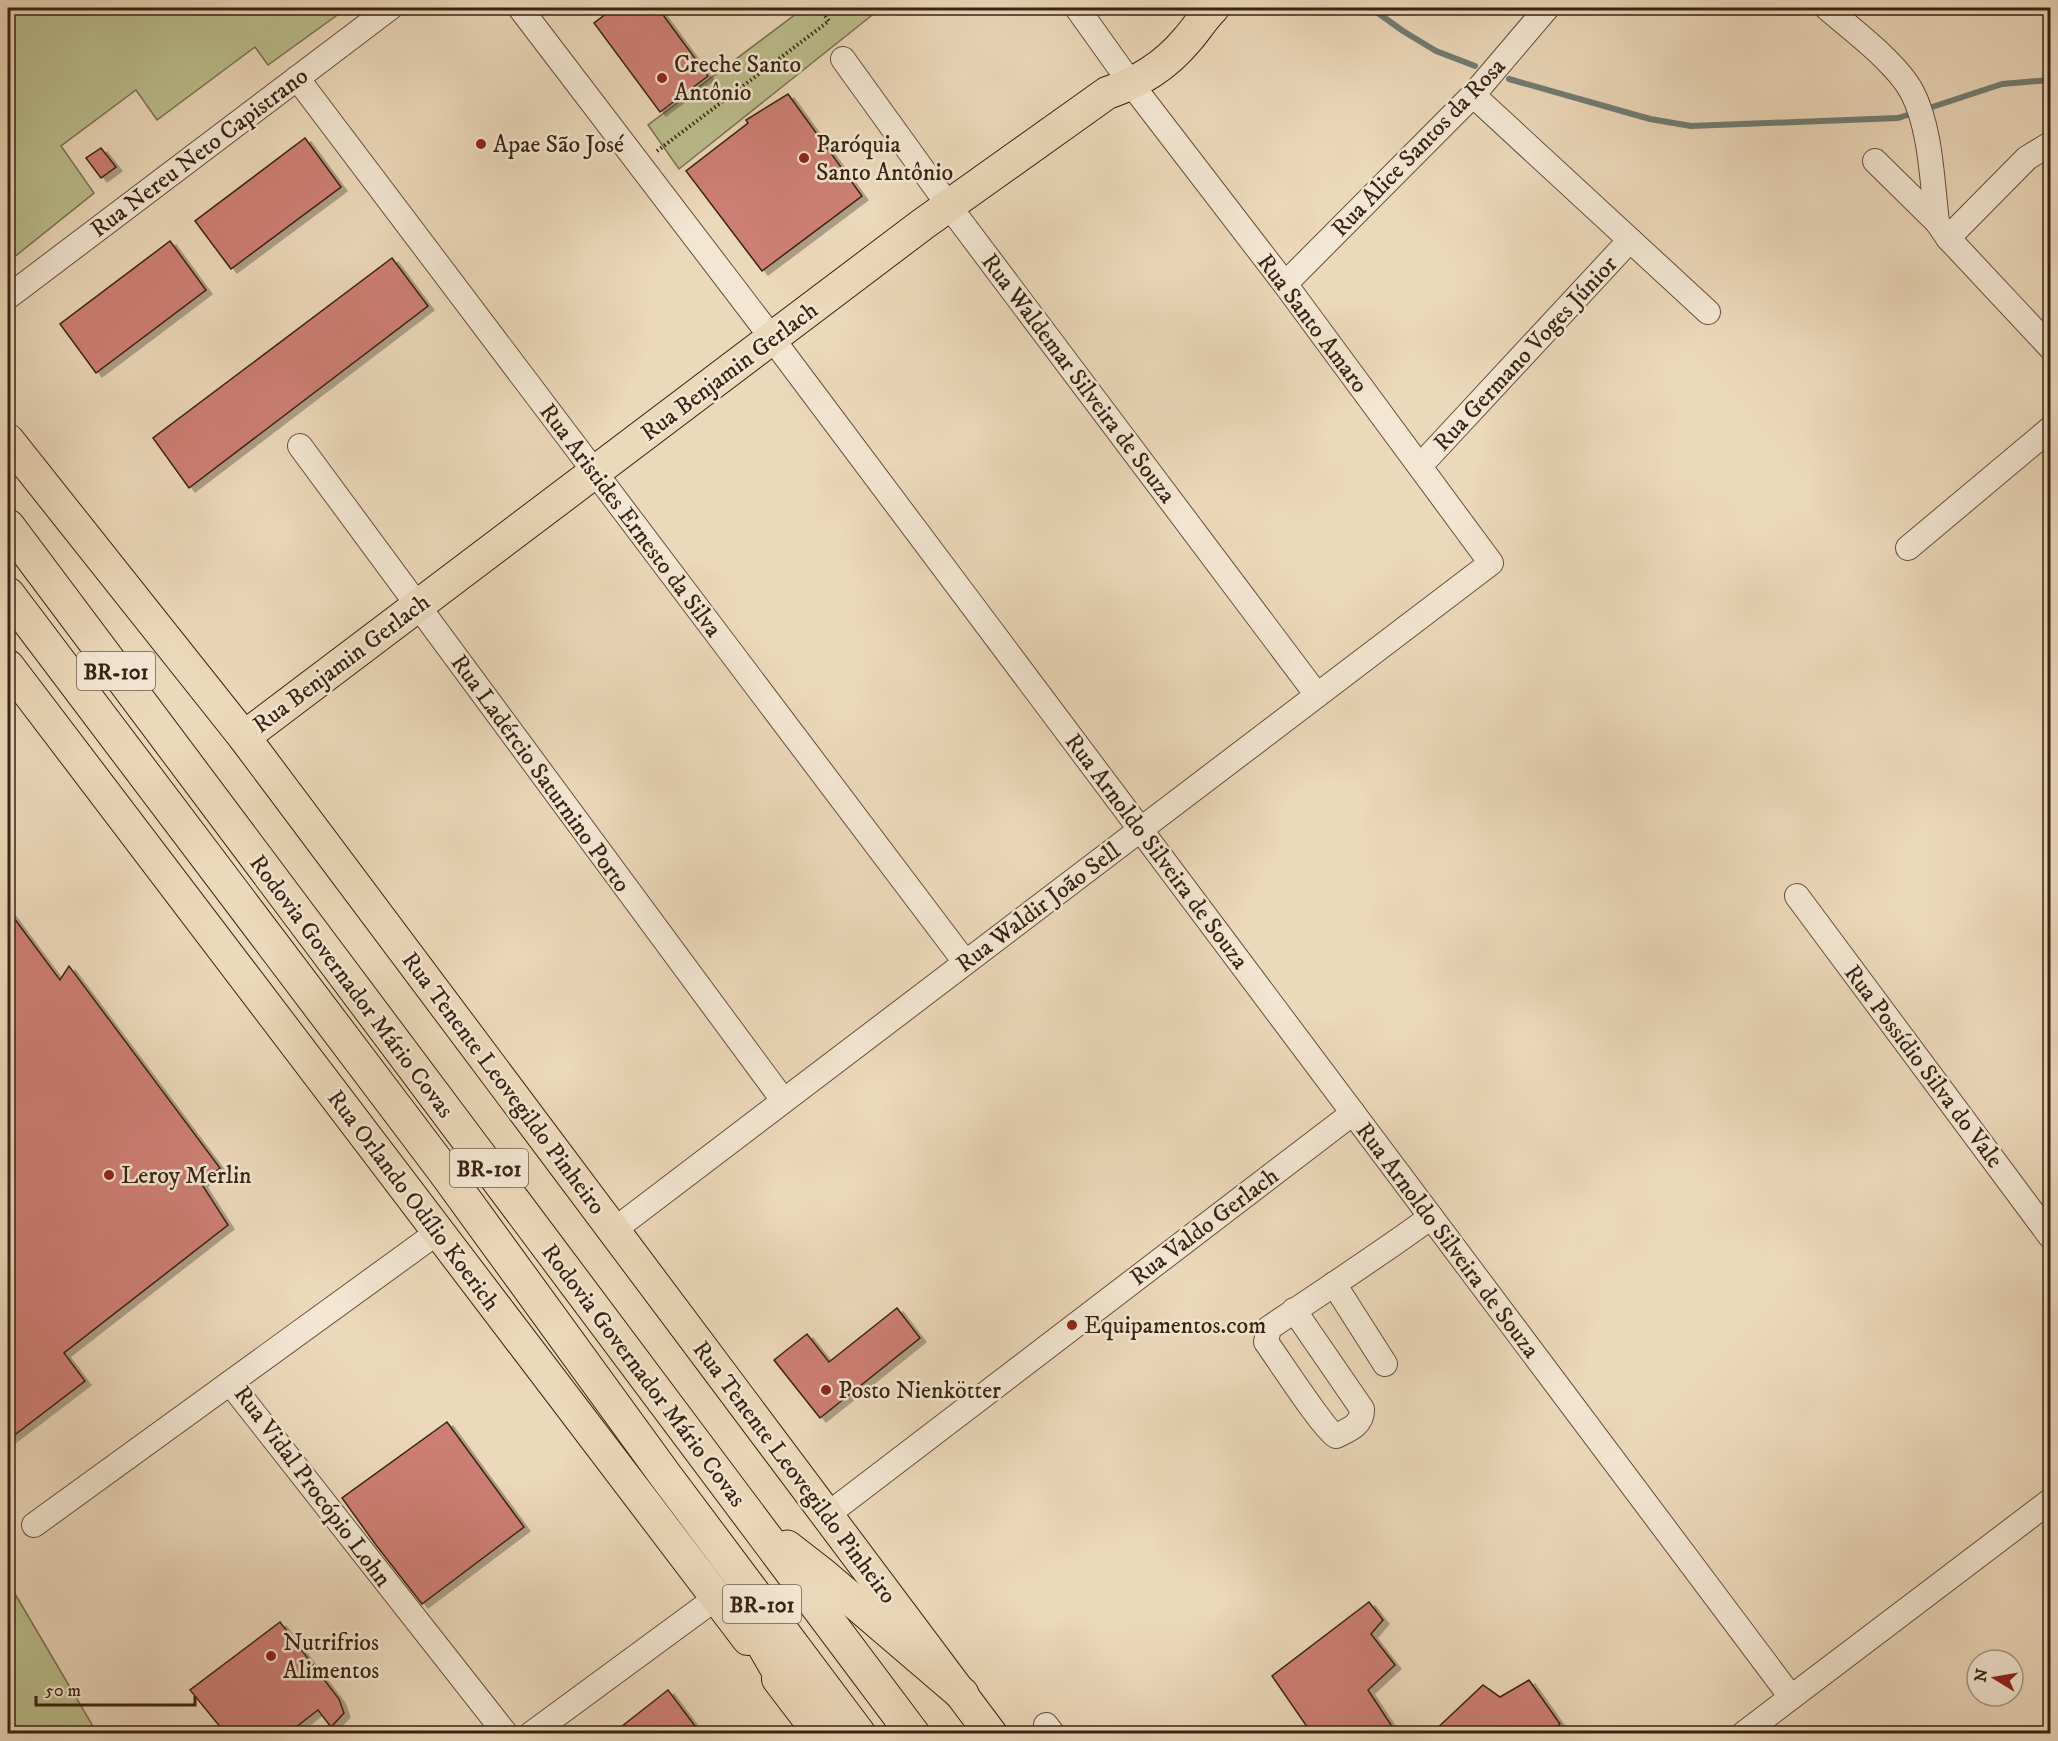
<svg xmlns="http://www.w3.org/2000/svg" width="2058" height="1741" viewBox="0 0 2058 1741" font-family="'IM FELL DW Pica',serif">
<defs>
<filter id="shadow"><feDropShadow dx="6" dy="4" stdDeviation="0" flood-color="#0004"/></filter>
</defs>
<rect width="100%" height="100%" fill="#ecd8ba"/>
<filter id="stains"><feTurbulence type="fractalNoise" baseFrequency=".00333" numOctaves="4"/><feColorMatrix values="0 0 0 0 .2 0 0 0 0 .09 0 0 0 0 .02 0 0 0 .5 -.17"/></filter>
<radialGradient id="worn" r=".72"><stop offset=".6" stop-color="#630" stop-opacity="0"/><stop offset="1" stop-color="#630" stop-opacity=".3"/></radialGradient>
<g fill="#bcbe8d" stroke="#7a7050" stroke-width="1.5">
<path d="M8 8H347L268 65 255 47 157 120 136 90 61 146 94 193 8 262Z"/>
<path d="M804 8H881L679 169 648 125Z"/>
<path d="M8 1582 97 1733H8Z"/>
</g>
<g fill="none" stroke-linecap="round" stroke-linejoin="round">
<g stroke="#727d73" stroke-width="6">
<path d="M1371 8 1403 31 1436 51 1475 66"/>
<path d="M1509 79 1650 119 1691 126 1898 118 1914 113"/>
<path d="M1923 110 2002 84 2050 80"/>
</g>
</g>
<g fill="#ce7f74" stroke="#382312" stroke-width="1.5" filter="url(#shadow)">
<path d="M614 8H658L708 76 660 112 594 23Z"/>
<path d="M788 94 862 196 762 271 686 171 748 123 746 120Z"/>
<path d="M305 138 341 187 231 269 195 221Z"/>
<path d="M101 148 116 167 101 178 86 158Z"/>
<path d="M170 241 206 290 96 373 60 324Z"/>
<path d="M392 258 428 306 189 488 153 438Z"/>
<path d="M8 910 60 980 69 966 220 1168 201 1183 228 1225 64 1353 85 1381 8 1440Z"/>
<path d="M897 1308 920 1338 820 1418 774 1360 807 1334 829 1362Z"/>
<path d="M447 1422 524 1527 422 1604 376 1545 342 1498Z"/>
<path d="M1369 1602 1383 1620 1371 1634 1395 1665 1368 1690 1397 1734H1312L1272 1676Z"/>
<path d="M280 1622 339 1699 344 1713 331 1727 318 1710 287 1734H226L190 1690Z"/>
<path d="M1529 1680 1560 1724 1550 1734H1431L1483 1685 1500 1697Z"/>
<path d="M668 1690 701 1734H612Z"/>
</g>
<g fill="none" stroke-linecap="round" stroke-linejoin="round">
<g stroke="#65503c" stroke-width="26">
<g id="minor">
<path d="M520 8 759 321 1791 1697"/>
<path d="M1827 8C1852 30 1897 63 1912 92 1931 128 1932 182 1937 222"/>
<path d="M843 59 949 206 1317 695"/>
<path d="M297 78 965 962"/>
<path d="M1473 95 1708 312"/>
<path d="M1875 161 1937 222 1948 238 2050 347"/>
<path d="M1948 238 2027 158 2050 144"/>
<path d="M1285 284 1473 95 1547 8"/>
<path d="M8 297 390 8"/>
<path d="M300 446 783 1100"/>
<path d="M1420 466 1630 240"/>
<path d="M1908 548 2050 429"/>
<path d="M1797 896 2050 1236"/>
<path d="M614 1230 1491 563 1285 284 1132 85 1077 8"/>
<path d="M1334 1284 1385 1364"/>
<path d="M1294 1310 1362 1409C1363 1425 1348 1430 1336 1436 1325 1431 1277 1357 1266 1342L1269 1328C1323 1291 1378 1256 1431 1217"/>
<path d="M230 1383 506 1734"/>
<path d="M827 1515 1353 1113"/>
<path d="M34 1525 438 1232"/>
<path d="M1046 1725 1053 1734"/>
<path d="M531 1734 716 1598"/>
<path d="M1743 1734 2050 1501"/>
</g>
</g>
<g stroke="#382312" stroke-width="34">
<g id="major">
<path d="M8 440 244 737 991 1734"/>
<path d="M8 666 748 1639"/>
<path d="M244 737 923 224 1107 93C1137 83 1165 66 1186 41 1196 30 1203 18 1213 8"/>
<path d="M778 1679 820 1734"/>
</g>
</g>
<g stroke="#382312" stroke-width="35">
<g id="highway">
<path d="M8 526 913 1734"/>
<path d="M8 594 444 1171 665 1475 859 1734"/>
<path d="M787 1547 823 1575 962 1694"/>
<path d="M738 1601 795 1700"/>
</g>
</g>
<path stroke="#382312" stroke-width="4" stroke-dasharray="1.5 3" stroke-linecap="butt" d="M657 151 829 21 819 8"/>
<use href="#minor" stroke="#f3e6d2" stroke-width="24"/>
<use href="#major" stroke="#ecd8ba" stroke-width="32"/>
<use href="#highway" stroke="#ecd8ba" stroke-width="33"/>
</g>
<g fill="#8f2418" stroke="#f3e6d2" stroke-width="2">
<circle cx="662" cy="78" r="6"/>
<circle cx="481" cy="144" r="6"/>
<circle cx="804" cy="158" r="6"/>
<circle cx="109" cy="1175" r="6"/>
<circle cx="1072" cy="1325" r="6"/>
<circle cx="826" cy="1390" r="6"/>
<circle cx="271" cy="1656" r="6"/>
</g>
<g text-anchor="middle" stroke-width="5" stroke-linejoin="round" paint-order="stroke">
<g fill="#f3e6d2" stroke="#705e4c" stroke-width="1.5">
<rect x="77" y="652" width="78" height="38" rx="4.5"/>
<rect x="450" y="1149" width="78" height="38" rx="4.5"/>
<rect x="723" y="1585" width="78" height="38" rx="4.5"/>
</g>
<g font-size="22" font-weight="bold" fill="#382312">
<text x="116" y="679">BR-101</text>
<text x="489" y="1176">BR-101</text>
<text x="762" y="1612">BR-101</text>
</g>
<g font-size="24" fill="#382312" stroke="#f3e6d2" text-anchor="start">
<text x="674" y="72">Creche Santo<tspan x="674" dy="28">Antônio</tspan></text>
<text x="493" y="152">Apae São José</text>
<text x="816" y="152">Paróquia<tspan x="816" dy="28">Santo Antônio</tspan></text>
<text x="121" y="1183">Leroy Merlin</text>
<text x="1084" y="1333">Equipamentos.com</text>
<text x="838" y="1398">Posto Nienkötter</text>
<text x="283" y="1650">Nutrifrios<tspan x="283" dy="28">Alimentos</tspan></text>
</g>
<g font-size="24" fill="#382312" stroke="#f3e6d2">
<text transform="translate(1418 147) rotate(-46)" y="8">Rua Alice Santos da Rosa</text>
<text transform="translate(199 152) rotate(-37)" y="8">Rua Nereu Neto Capistrano</text>
<text transform="translate(1313 323) rotate(53)" y="8">Rua Santo Amaro</text>
<text transform="translate(1525 353) rotate(-47)" y="8">Rua Germano Voges Júnior</text>
<text transform="translate(729 371) rotate(-37)" y="8">Rua Benjamin Gerlach</text>
<text transform="translate(1079 378) rotate(53)" y="8">Rua Waldemar Silveira de Souza</text>
<text transform="translate(631 520) rotate(53)" y="8">Rua Aristides Ernesto da Silva</text>
<text transform="translate(341 663) rotate(-37)" y="8">Rua Benjamin Gerlach</text>
<text transform="translate(541 773) rotate(54)" y="8">Rua Ladércio Saturnino Porto</text>
<text transform="translate(1157 851) rotate(53)" y="8">Rua Arnoldo Silveira de Souza</text>
<text transform="translate(1038 907) rotate(-37)" y="8">Rua Waldir João Sell</text>
<text transform="translate(352 986) rotate(53)" y="8">Rodovia Governador Mário Covas</text>
<text transform="translate(1924 1066) rotate(53)" y="8">Rua Possídio Silva do Vale</text>
<text transform="translate(504 1083) rotate(53)" y="8">Rua Tenente Leovegildo Pinheiro</text>
<text transform="translate(414 1200) rotate(53)" y="8">Rua Orlando Odílio Koerich</text>
<text transform="translate(1204 1226) rotate(-37)" y="8">Rua Valdo Gerlach</text>
<text transform="translate(1448 1240) rotate(53)" y="8">Rua Arnoldo Silveira de Souza</text>
<text transform="translate(644 1375) rotate(53)" y="8">Rodovia Governador Mário Covas</text>
<text transform="translate(795 1472) rotate(53)" y="8">Rua Tenente Leovegildo Pinheiro</text>
<text transform="translate(313 1486) rotate(53)" y="8">Rua Vidal Procópio Lohn</text>
</g>
</g>
<rect width="2058" height="1741" fill="none" stroke="#ecd8ba" stroke-width="30"/>
<rect x="9" y="9" width="2040" height="1723" fill="none" stroke="#382312" stroke-width="3"/>
<rect x="15" y="15" width="2028" height="1711" fill="none" stroke="#382312" stroke-width="1.5"/>
<g transform="translate(1995 1678) rotate(281)"><circle r="28" fill="#f3e6d2" stroke="#a89885" stroke-width="1.5"/>
<path d="M0-4.5L10 22L0 15L-10 22Z" fill="#8f2418"/>
<text y="-9" font-size="16" font-weight="bold" text-anchor="middle" fill="#382312">N</text>
</g>
<path d="M36 1696v9h159v-9" fill="none" stroke="#382312" stroke-width="3"/>
<text x="45" y="1696" font-size="18" fill="#382312" stroke="#f3e6d2" stroke-width="4.5" paint-order="stroke">50 m</text>
<rect width="100%" height="100%" filter="url(#stains)"/>
<rect width="100%" height="100%" fill="url(#worn)"/>
</svg>
